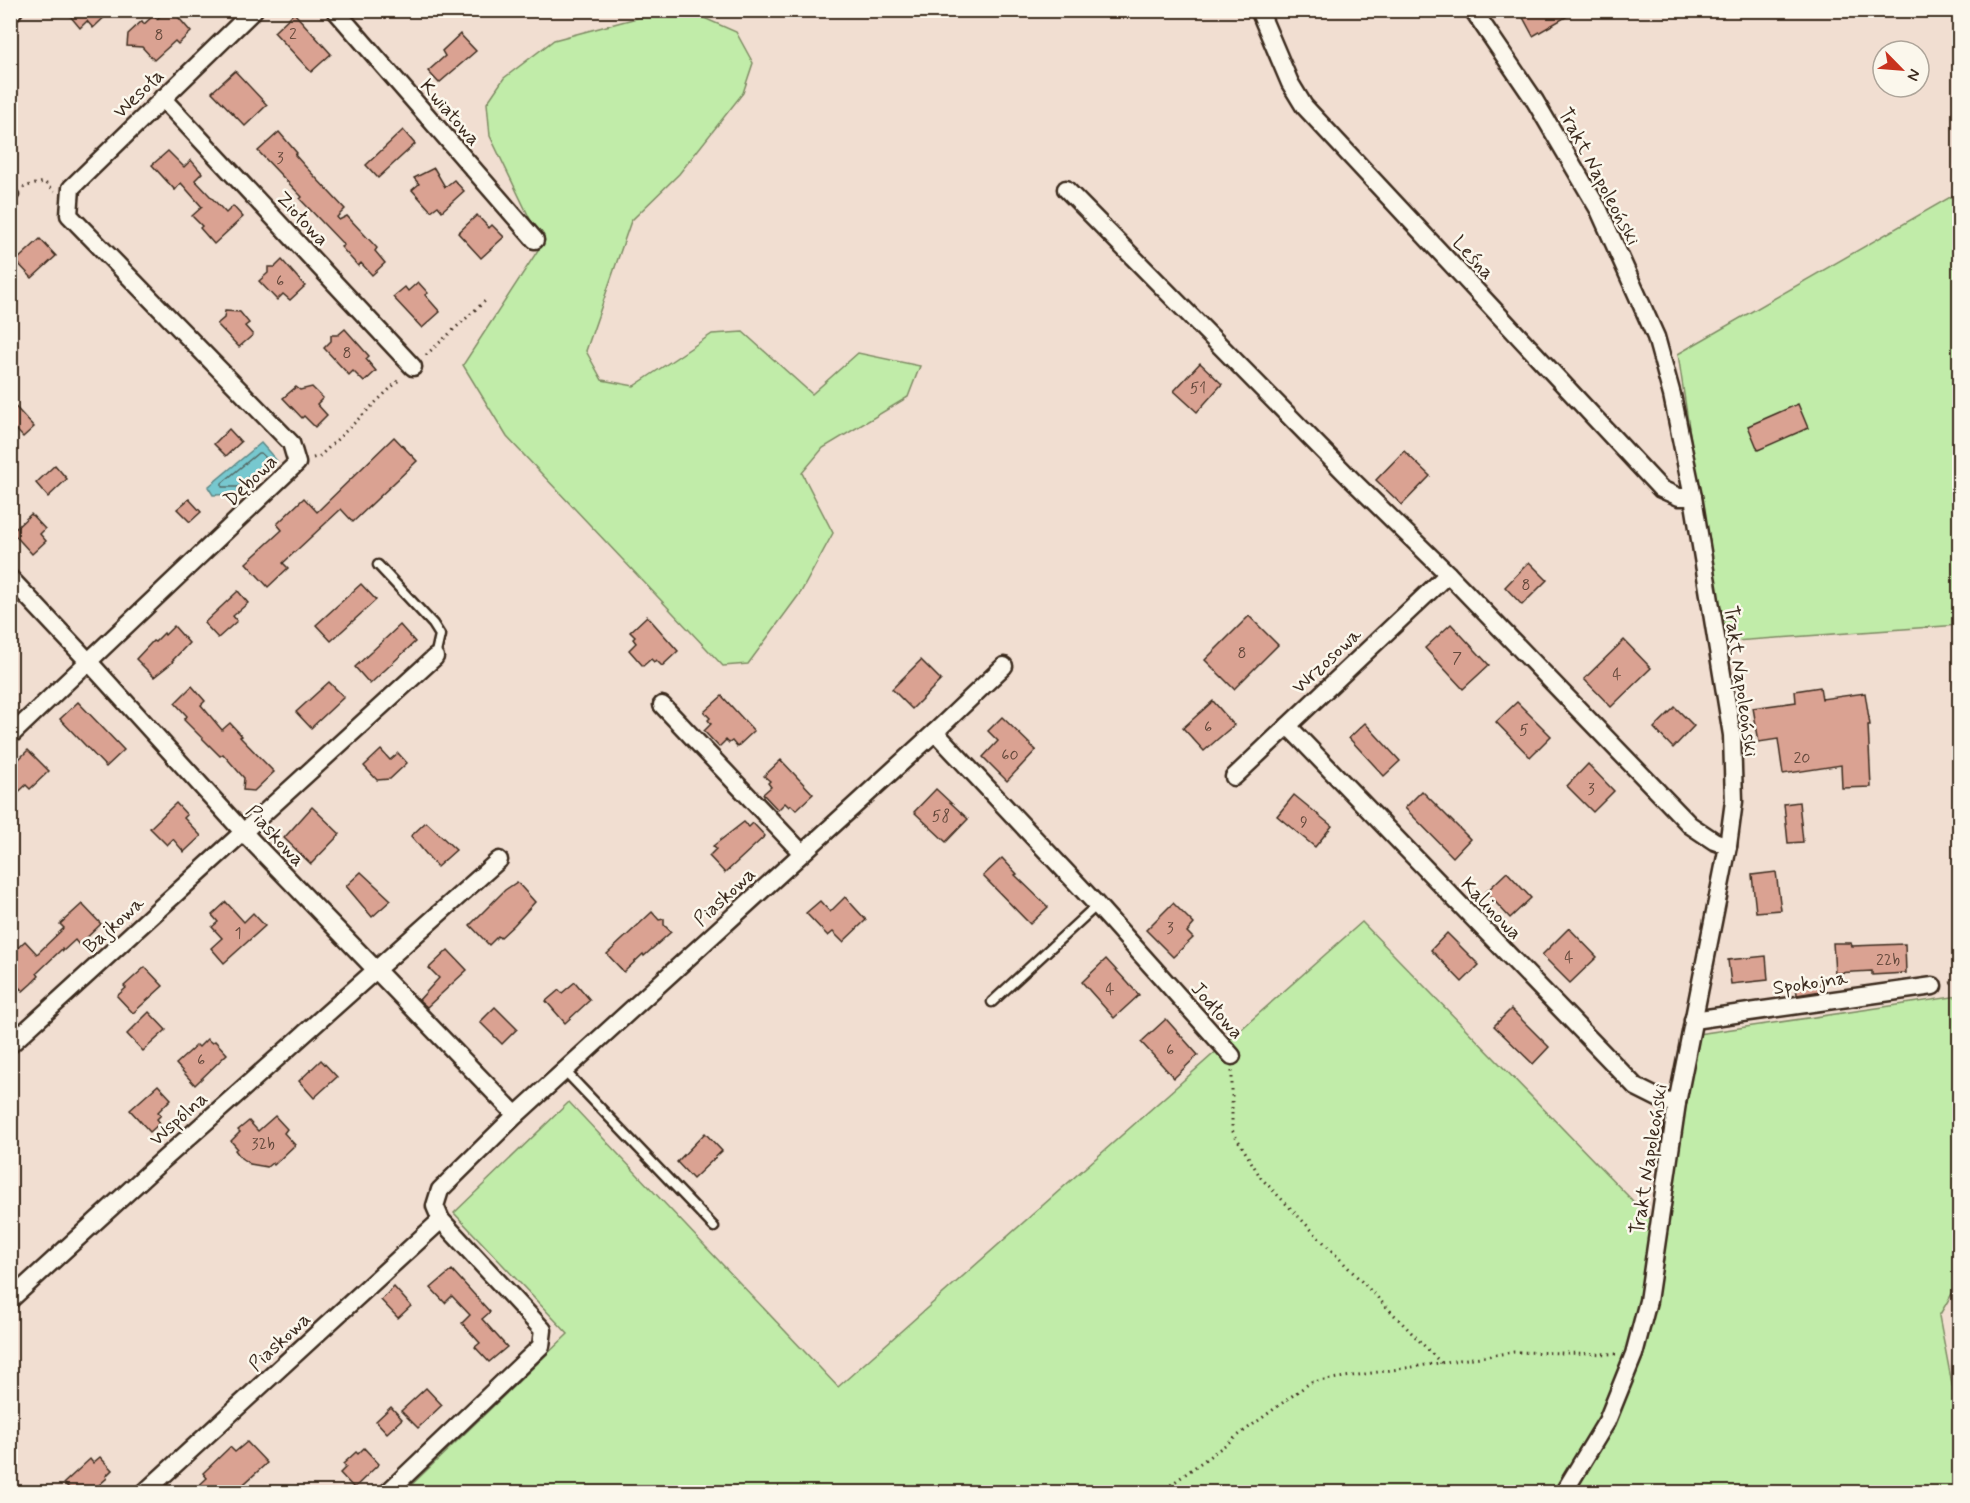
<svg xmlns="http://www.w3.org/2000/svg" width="1970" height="1503" viewBox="0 0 1970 1503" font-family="Mynerve,sans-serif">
<rect width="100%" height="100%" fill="#f1ded1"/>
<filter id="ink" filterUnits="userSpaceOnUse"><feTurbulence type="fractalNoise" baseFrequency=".0167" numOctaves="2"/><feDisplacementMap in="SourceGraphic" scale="12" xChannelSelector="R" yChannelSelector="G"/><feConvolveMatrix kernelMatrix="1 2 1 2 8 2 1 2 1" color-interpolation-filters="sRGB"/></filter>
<g filter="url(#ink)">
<g fill="#c1eca9" stroke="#7e8b64" stroke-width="1.5">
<path d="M686 10 736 32 753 63 743 93 679 174 631 221 586 351 602 380 634 386 712 334 743 332 812 394 858 353 920 366 908 397 823 448 802 473 833 533 801 592 748 664 723 666 507 437 463 365 542 244 490 136 487 103 504 78 554 40 663 11Z"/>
<path d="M1959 192V625L1721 642 1678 354Z"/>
<path d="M1362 922 1664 1233 1698 1034 1959 996V1282L1939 1316 1959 1421V1492H404L568 1334 454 1213 569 1102 838 1387Z"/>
</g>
<path fill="#77c8cf" stroke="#5f8988" stroke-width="1.5" d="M261 443 277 461 240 494 213 495 208 487Z"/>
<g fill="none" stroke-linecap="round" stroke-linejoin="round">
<path stroke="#536965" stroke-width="1.5" d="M258 453H261L266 458V462L238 487H222V483Z"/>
</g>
<g fill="#daa292" stroke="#3b2a1e" stroke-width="1.5">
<path d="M65 10H112L93 28 87 21 80 28Z"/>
<path d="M166 10H172L191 32 178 44 175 41 154 60 142 47 127 46 128 34 142 21 144 24 154 15 157 19Z"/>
<path d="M1519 10H1578L1533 36Z"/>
<path d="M294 13 331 54 311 72 274 32Z"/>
<path d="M460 34 476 51 439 83 428 71 445 56 442 51Z"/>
<path d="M235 71 267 105 245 126 212 92Z"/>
<path d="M403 130 415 144 378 178 366 165Z"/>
<path d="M279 132 297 153 295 155 303 164 345 209 337 217 339 220 347 216 377 248 375 251 385 263 372 275 361 263 358 266 341 247 344 245 300 199 302 197 258 151Z"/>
<path d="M168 151 184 167 191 160 202 173 195 180 226 213 233 206 243 217 214 244 200 228 202 226 192 216 202 207 181 183 175 190 152 165Z"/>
<path d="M434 168 445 187 454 180 464 191 442 211 438 206 431 211 412 190 419 184 414 178Z"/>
<path d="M477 215 489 228 492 225 504 237 481 258 458 233Z"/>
<path d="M40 239 56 256 32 278 16 261Z"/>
<path d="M282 260 305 286 290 300 283 294 277 300 259 281 268 273V267H275Z"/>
<path d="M418 282 428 293 425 295 440 312 422 328 393 297 405 287 408 291Z"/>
<path d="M225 311 240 312 249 323 245 326 253 335 239 347 217 324 224 318Z"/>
<path d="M345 329 369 356 366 359 376 371 364 382 353 371 349 375 324 348 331 341V335H338Z"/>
<path d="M1200 363 1222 384 1197 412 1174 391Z"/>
<path d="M296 387 300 390 312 387 323 398 317 404 327 415 315 427 304 416 302 418 283 398Z"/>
<path d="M10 401 34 427 23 437 10 423Z"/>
<path d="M1798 404 1808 428 1758 450 1748 426Z"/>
<path d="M229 429 241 442 226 456 214 444Z"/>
<path d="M394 437 417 461 353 522 341 509 283 563 288 568 268 587 246 563 282 530 277 524 304 498 317 512Z"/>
<path d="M1404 451 1430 476 1402 505 1376 480Z"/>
<path d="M55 465 67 479 48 497 36 483Z"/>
<path d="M189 499 201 512 190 522 177 509Z"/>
<path d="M31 514 45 529 40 534 46 541 32 554 12 532Z"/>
<path d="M1529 562 1547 580 1522 605 1505 587Z"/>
<path d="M361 584 376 600 331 641 316 625Z"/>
<path d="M238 591 248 603 233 616 237 621 218 638 204 623Z"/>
<path d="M647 616 678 651 662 666 656 660 654 662 651 659 643 666 629 650 636 643 633 639 635 637 630 632Z"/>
<path d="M1249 616 1278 645 1234 689 1205 660Z"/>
<path d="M1451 624 1489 665 1463 689 1425 648Z"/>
<path d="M400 625 415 642 370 684 355 667Z"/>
<path d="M174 626 189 643 172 661 173 662 154 677 136 659 153 641 155 642 164 633 165 635Z"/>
<path d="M1624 640 1651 668 1611 707 1584 679Z"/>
<path d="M921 660 941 680 912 709 892 689Z"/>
<path d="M329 682 344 697 311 728 296 712Z"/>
<path d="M192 686 205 701 201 705 222 730 230 723 242 736 240 737 274 772 254 791 243 790 244 778 223 754 220 756 184 720 187 716 175 703Z"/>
<path d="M1820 687 1822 699 1865 693 1870 725H1868L1871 787 1842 788 1841 765 1783 774 1778 739 1759 742 1753 708 1796 702 1795 691Z"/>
<path d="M722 696 754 731 737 747 732 741 729 743 726 740 719 747 704 731 711 724 708 720 710 718 704 712Z"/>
<path d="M1213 701 1234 725 1204 751 1183 728Z"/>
<path d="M78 702 124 750 106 767 60 719Z"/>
<path d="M1517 702 1551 736 1530 757 1496 722Z"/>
<path d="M1675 707 1694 726 1673 748 1654 728Z"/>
<path d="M1002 717 1036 750 1007 781 983 757 998 741 988 731Z"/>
<path d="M1365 723 1400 761 1384 776 1349 738Z"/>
<path d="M28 750 49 771 30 789 26 785 10 800V773L18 765 16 762Z"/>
<path d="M381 750 390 760 398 753 407 763 390 779 377 780 364 766Z"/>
<path d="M781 760 813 794 796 810 791 805 789 807 785 803 778 810 763 794 771 787 768 783 770 781 764 776Z"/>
<path d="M1588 764 1614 791 1593 812 1567 786Z"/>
<path d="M936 789 968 819 946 842 914 812Z"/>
<path d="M1422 791 1470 839 1453 857 1405 808Z"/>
<path d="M1294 795 1332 826 1315 847 1277 816Z"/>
<path d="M1799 802 1803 842 1788 843 1784 804Z"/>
<path d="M176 803 187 815 184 818 201 836 184 852 173 839 167 845 150 828Z"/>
<path d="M312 807 340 834 311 864 284 838Z"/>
<path d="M426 822 456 850 437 867 411 836Z"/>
<path d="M744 822 749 827 753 823 765 836 725 873 709 856 716 849 713 846Z"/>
<path d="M1002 858 1017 874 1015 875 1048 907 1030 924 983 876Z"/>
<path d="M361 872 391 900 372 917 346 886Z"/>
<path d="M1507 872 1531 898 1510 918 1486 892Z"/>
<path d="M1776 872 1781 910 1756 912 1752 875Z"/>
<path d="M517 882 535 902 514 925 500 938 498 936 489 945 470 925 505 890Z"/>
<path d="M845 897 866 920 843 942 833 932 828 936 806 913 820 901 830 912Z"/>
<path d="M226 902 244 922 253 913 265 926 224 963 211 948 222 938 212 927 218 922 212 915Z"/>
<path d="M1173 903 1194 924 1187 932 1193 938 1173 957 1146 930Z"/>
<path d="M82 904 101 924 79 945 75 940 63 951 62 949 37 973 39 976 31 984 23 991 21 988 10 998V955L25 941 37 954 64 928 60 924Z"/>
<path d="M652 912 659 920 664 919V925L671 932 644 956 643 954 624 972 607 954Z"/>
<path d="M1569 928 1597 957 1570 983 1542 955Z"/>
<path d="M1447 933 1479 965 1462 982 1431 950Z"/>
<path d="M1833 943H1851L1852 946 1905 944 1906 973 1872 975V971L1835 973Z"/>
<path d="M448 950 467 970 427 1007 419 1000 439 978 429 968Z"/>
<path d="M1766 956 1768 980 1731 984 1728 960Z"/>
<path d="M1106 959 1139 995 1114 1018 1082 982Z"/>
<path d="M145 967 163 986 133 1013 117 996 126 988 124 986Z"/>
<path d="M1820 981 1821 991 1797 995 1796 983Z"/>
<path d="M575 982 590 1000 565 1023 546 1001 559 990 562 993Z"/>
<path d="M495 1007 517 1029 502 1044 480 1022Z"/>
<path d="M1511 1009 1549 1047 1533 1064 1494 1026Z"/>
<path d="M149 1012 166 1030 143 1051 127 1034Z"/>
<path d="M1166 1019 1198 1055 1174 1078 1141 1042Z"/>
<path d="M207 1039 212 1043 215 1041 227 1054 195 1085 176 1064 197 1045 199 1047Z"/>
<path d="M321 1060 337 1077 314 1098 299 1081Z"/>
<path d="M158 1085 171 1099 158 1112 161 1115 157 1119 160 1123 150 1132 130 1110Z"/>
<path d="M275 1116 287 1129 284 1133 295 1145 274 1165 272 1163 267 1167 250 1164 241 1158 235 1150 237 1148 231 1141 240 1132 238 1130 249 1121 258 1131Z"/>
<path d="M705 1133 722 1151 693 1179 677 1162Z"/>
<path d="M452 1270 490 1312 482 1319 507 1347 489 1362 475 1347 480 1343 462 1323 470 1315 452 1296 445 1303 431 1288Z"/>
<path d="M394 1287 411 1306 398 1318 381 1300Z"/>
<path d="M426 1388 442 1405 418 1428 401 1411Z"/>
<path d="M391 1407 402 1419 387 1433 376 1421Z"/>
<path d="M247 1442 267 1463 235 1492H192L207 1478 203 1473 230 1447 235 1452Z"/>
<path d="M364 1448 379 1464 354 1488 340 1473 346 1467 343 1464 356 1452 358 1454Z"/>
<path d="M100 1457 112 1470 106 1476 107 1478 91 1492H73L64 1483 90 1459 93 1463Z"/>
</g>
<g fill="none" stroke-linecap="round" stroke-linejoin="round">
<g stroke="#3b2a1e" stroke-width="13">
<g id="service">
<path d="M10 198 14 195"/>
<path d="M378 565 433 624 440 635 435 657"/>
<path d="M992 1002 1097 905"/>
<path d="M565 1071 714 1227"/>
</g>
</g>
<g stroke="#3b2a1e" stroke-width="21">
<g id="minor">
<path d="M335 10 535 240"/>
<path d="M1259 10 1290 83 1304 106 1661 489 1679 497H1693"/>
<path d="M1473 10 1535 101 1599 210 1656 337 1672 395 1693 497 1732 735 1734 801 1728 846 1677 1103 1648 1301 1634 1354 1607 1421 1564 1492"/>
<path d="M10 14 14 10"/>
<path d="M162 98 413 367"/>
<path d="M1066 189 1352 480 1448 574 1690 825 1714 841 1728 846"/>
<path d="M10 578 89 662 244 833 516 1115 935 732 1004 666"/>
<path d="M662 705 802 853"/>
<path d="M1288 726 1636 1087 1664 1101 1677 1103"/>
<path d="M935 732 1097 905 1232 1056"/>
<path d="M10 736 297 463 291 443 69 215 71 188 254 10"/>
<path d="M1234 777 1448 574"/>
<path d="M1693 1020 1933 986"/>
<path d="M10 1045 435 657"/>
<path d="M10 1300 154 1168 499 860"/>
<path d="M145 1492 441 1220"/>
<path d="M388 1492 541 1346 543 1330 441 1220 435 1206 440 1190 516 1115"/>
</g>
</g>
<g stroke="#3b2a1e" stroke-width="3" stroke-dasharray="1.5 4.5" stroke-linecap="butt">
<path d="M23 188 27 186 44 182 55 191"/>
<path d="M426 355 485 301"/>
<path d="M313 458 320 456 401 378"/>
<path d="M1950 983 1960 981"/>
<path d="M1232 1071V1130L1261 1178 1441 1363"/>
<path d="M1161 1492 1311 1382 1514 1352 1616 1354"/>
</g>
<use href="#service" stroke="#fbf7ec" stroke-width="8"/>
<use href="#minor" stroke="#fbf7ec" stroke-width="16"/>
</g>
</g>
<g text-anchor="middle" stroke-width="5" stroke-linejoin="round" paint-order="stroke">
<g font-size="16" fill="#63483b">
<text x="293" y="39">2</text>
<text x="159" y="40">8</text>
<text x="280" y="163">3</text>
<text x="280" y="286">6</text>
<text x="347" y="358">8</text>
<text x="1198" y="393">51</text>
<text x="1526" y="590">8</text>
<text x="1242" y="658">8</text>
<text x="1457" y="663">7</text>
<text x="1617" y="679">4</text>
<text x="1208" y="732">6</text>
<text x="1524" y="735">5</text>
<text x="1010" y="760">60</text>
<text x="1802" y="763">20</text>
<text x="1591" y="794">3</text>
<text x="941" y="821">58</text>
<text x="1304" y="827">9</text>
<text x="1170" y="933">3</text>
<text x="238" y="938">1</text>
<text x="1569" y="962">4</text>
<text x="1888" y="965">22b</text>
<text x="1110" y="994">4</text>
<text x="1170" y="1055">6</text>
<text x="201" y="1065">6</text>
<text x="263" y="1149">32b</text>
</g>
<g font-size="20" fill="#3b2a1e" stroke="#fbf7ec">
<text transform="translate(138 93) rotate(-44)" y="7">Wesoła</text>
<text transform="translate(451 112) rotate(49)" y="7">Kwiatowa</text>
<text transform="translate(1600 176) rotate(62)" y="7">Trakt Napoleoński</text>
<text transform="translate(303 218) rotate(47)" y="7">Ziołowa</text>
<text transform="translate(1474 257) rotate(47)" y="7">Leśna</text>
<text transform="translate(250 480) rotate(-44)" y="7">Dębowa</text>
<text transform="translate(1326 660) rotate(-43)" y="7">Wrzosowa</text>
<text transform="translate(1742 681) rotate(82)" y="7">Trakt Napoleoński</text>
<text transform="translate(276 835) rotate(47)" y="7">Piaskowa</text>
<text transform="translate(724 896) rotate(-43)" y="7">Piaskowa</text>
<text transform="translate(1492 908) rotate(46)" y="7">Kalinowa</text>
<text transform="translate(113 924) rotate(-42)" y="7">Bajkowa</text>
<text transform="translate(1810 982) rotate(-8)" y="7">Spokojna</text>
<text transform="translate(1218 1010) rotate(49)" y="7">Jodłowa</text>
<text transform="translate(178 1118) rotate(-42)" y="7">Wspólna</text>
<text transform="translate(1648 1159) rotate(-81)" y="7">Trakt Napoleoński</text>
<text transform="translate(279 1341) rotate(-43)" y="7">Piaskowa</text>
</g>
</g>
<rect width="1970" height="1503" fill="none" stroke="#fbf7ec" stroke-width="36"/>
<rect x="18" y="18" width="1934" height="1467" fill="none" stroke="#3b2a1e" stroke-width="2" filter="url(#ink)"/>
<g transform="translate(1901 69) rotate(115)"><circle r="28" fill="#fbf7ec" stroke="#aea59a" stroke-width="1.5"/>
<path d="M0-4.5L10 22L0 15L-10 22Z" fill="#c8321e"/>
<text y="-9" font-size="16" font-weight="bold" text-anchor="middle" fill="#3b2a1e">N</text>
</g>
</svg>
